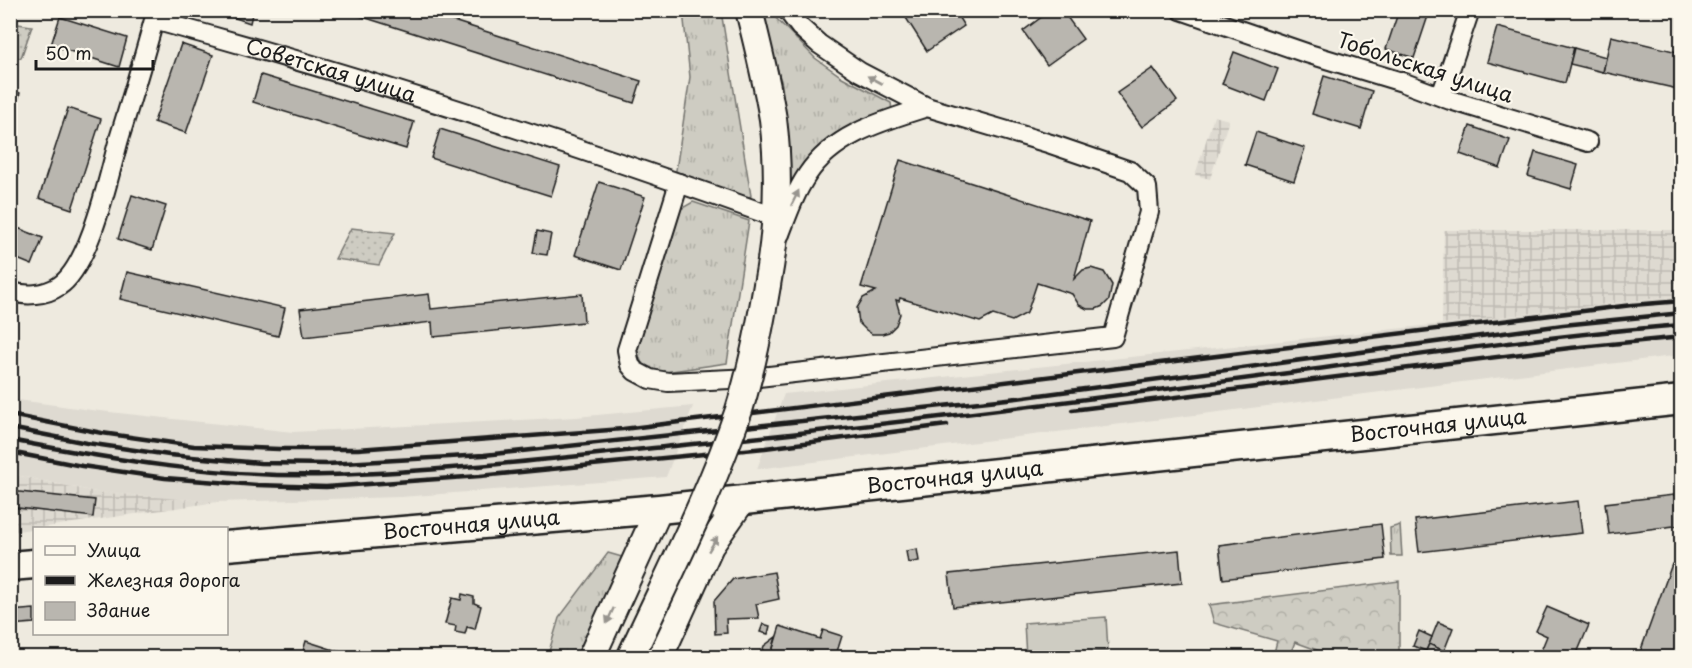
<svg xmlns="http://www.w3.org/2000/svg" width="1692" height="668" viewBox="0 0 1692 668" font-family="'Playpen Sans',sans-serif">
<defs>
<pattern id="industrial-grid" width="8" height="8" patternUnits="userSpaceOnUse" patternTransform="scale(1.5)"><rect width="8" height="8" fill="#dedad1"/><path d="M0 4h8M4 0v8" fill="none" stroke="#bebab3"/></pattern>
<pattern id="grass-tufts" width="24" height="20" patternUnits="userSpaceOnUse" patternTransform="scale(1.5)"><rect width="24" height="20" fill="#ceccc2"/><path d="M3 7l-1-3M5 7V3M7 7l1-3M15 17l-1-3M17 17v-4M19 17l1-3" fill="none" stroke="#b0afa6"/></pattern>
<pattern id="forest-crowns" width="20" height="18" patternUnits="userSpaceOnUse" patternTransform="scale(1.5)"><rect width="20" height="18" fill="#ceccc2"/><path d="M2 6a3 3 0 1 1 6 0M12 15a3 3 0 1 1 6 0" fill="none" stroke="#b0afa6"/></pattern>
<pattern id="park-dots" width="8" height="8" patternUnits="userSpaceOnUse" patternTransform="scale(1.5)"><rect width="8" height="8" fill="#ceccc2"/><path d="M2 2h.1M6 6h.1" fill="none" stroke="#b0afa6" stroke-width="1.8" stroke-linecap="round"/></pattern>
</defs>
<rect width="100%" height="100%" fill="#eeeadf"/>
<filter id="ink" filterUnits="userSpaceOnUse"><feTurbulence type="fractalNoise" baseFrequency=".0167" numOctaves="2"/><feDisplacementMap in="SourceGraphic" scale="12" xChannelSelector="R" yChannelSelector="G"/><feConvolveMatrix kernelMatrix="1 2 1 2 8 2 1 2 1" color-interpolation-filters="sRGB"/></filter>
<g filter="url(#ink)">
<g fill="#dedad1">
<path d="M1681 295V355L757 469 784 394 1442 324Z"/>
<path d="M11 399 91 410 293 432 576 417 693 406 666 477 401 497 217 502 96 492 11 474Z"/>
</g>
<g fill="url(#industrial-grid)">
<path d="M1214 116 1229 120 1210 179 1195 175Z"/>
<path d="M1444 230H1681V295L1442 324Z"/>
<path d="M10 474 96 492 217 502 11 532Z"/>
</g>
<g fill="url(#grass-tufts)" stroke="#75746f" stroke-width="1.5">
<path d="M683 11H721L751 196 741 201 675 177 690 77Z"/>
<path d="M761 11H769L815 58 842 77 891 103 892 111 860 120 830 140 791 189 782 85Z"/>
<path d="M693 202 749 221 727 363 658 373 642 364 637 350 679 210Z"/>
<path d="M1400 525 1402 556H1391L1390 528Z"/>
<path d="M608 553 622 557 579 657 547 658 559 618Z"/>
</g>
<path fill="url(#forest-crowns)" stroke="#75746f" stroke-width="1.5" d="M1399 581V657H1336L1295 642 1289 657H1273L1277 641 1214 623 1209 605Z"/>
<g fill="url(#park-dots)" stroke="#75746f" stroke-width="1.5">
<path d="M11 23 32 26 21 58 11 57Z"/>
<path d="M351 228 395 233 379 265 335 259Z"/>
</g>
<path fill="#ceccc2" stroke="#75746f" stroke-width="1.5" d="M1106 617 1108 651 1026 657 1024 623Z"/>
<g fill="#b9b6af" stroke="#1c1c1c" stroke-width="1.5">
<path d="M212 10H253L250 23Z"/>
<path d="M341 10H419L641 81 634 103Z"/>
<path d="M901 10H954L964 26 927 51Z"/>
<path d="M1051 10H1062L1083 39 1047 65 1023 31Z"/>
<path d="M1399 10H1430L1414 58 1386 49Z"/>
<path d="M60 17 127 38 119 67 51 45Z"/>
<path d="M1497 27 1574 48 1565 83 1487 62Z"/>
<path d="M1611 36 1682 53V90L1603 72Z"/>
<path d="M181 44 213 55 186 133 154 122Z"/>
<path d="M1574 48 1606 57 1603 72 1570 64Z"/>
<path d="M1234 52 1278 69 1266 101 1222 84Z"/>
<path d="M1153 68 1177 101 1142 127 1117 93Z"/>
<path d="M261 75 414 122 406 149 253 102Z"/>
<path d="M1324 76 1372 91 1361 129 1312 114Z"/>
<path d="M10 90 20 93 17 103 10 101Z"/>
<path d="M68 108 101 119 72 209 39 198Z"/>
<path d="M1470 126 1510 140 1500 168 1460 154Z"/>
<path d="M440 129 560 167 551 196 431 158Z"/>
<path d="M1256 132 1305 148 1294 181 1245 165Z"/>
<path d="M1535 152 1578 165 1571 189 1528 176Z"/>
<path d="M900 160 1090 221 1074 279 1083 270 1091 268 1104 272 1112 285 1109 300 1103 306 1096 309H1087L1079 305 1072 294 1037 283 1027 313 1012 321 993 315 980 322 900 298 899 301 896 300 900 314 896 325 889 332 882 334H872L866 330 859 323 857 308 863 298 876 291 861 287Z"/>
<path d="M599 182 645 197 621 270 575 255Z"/>
<path d="M132 195 166 206 152 250 118 239Z"/>
<path d="M10 225 43 238 32 265 10 256Z"/>
<path d="M537 231 551 234 547 255 533 253Z"/>
<path d="M127 272 285 308 278 336 120 299Z"/>
<path d="M429 294 431 309 582 294 584 322 433 337 432 322 304 337 300 309Z"/>
<path d="M10 491 95 500 93 517 10 507Z"/>
<path d="M1682 494V525L1609 534 1605 503Z"/>
<path d="M1578 501 1582 533 1419 552 1415 520Z"/>
<path d="M1381 524 1385 559 1223 579 1219 545Z"/>
<path d="M917 549 919 561 908 563 906 551Z"/>
<path d="M1179 550 1182 583 953 607 949 574Z"/>
<path d="M1672 564 1682 567V651L1680 650 1678 655 1682 658H1638Z"/>
<path d="M774 572 779 599 756 604 759 618 726 619 727 633 715 634 714 601 733 579Z"/>
<path d="M462 594 474 597V603L481 606 475 629 467 627 465 634 455 632 456 626 445 624 452 598 461 600Z"/>
<path d="M1547 607 1589 625 1575 658H1538L1547 636 1536 631Z"/>
<path d="M34 609V623L10 625V611Z"/>
<path d="M1438 622 1453 628 1444 651 1429 644Z"/>
<path d="M763 624 770 626 768 634 760 632Z"/>
<path d="M780 626 820 639 823 630 842 636 835 658H770Z"/>
<path d="M1419 631 1432 637 1426 651 1413 646Z"/>
<path d="M776 637 770 658H760L764 646Z"/>
<path d="M306 641 359 658H301Z"/>
<path d="M1429 644 1444 651 1441 658H1423Z"/>
<path d="M1180 651 1197 656V658H1178Z"/>
</g>
<g fill="none" stroke-linecap="round" stroke-linejoin="round">
<g stroke="#1c1c1c" stroke-width="22">
<g id="street">
<path d="M1181 10 1306 53 1402 82 1450 100 1588 142"/>
<path d="M1441 96 1470 10"/>
<path d="M679 183 627 350 630 365 635 371 650 379 668 382 751 378 1113 337 1149 212 1147 187 1130 171 1051 144 927 107 860 72 819 44 800 27 787 10"/>
<path d="M780 234C788 213 795 193 807 175 834 134 883 121 927 107"/>
<path id="s1" d="M10 291C25 297 46 295 59 286 90 266 109 175 119 139 131 100 143 60 154 20 364 77 571 144 775 217"/>
</g>
</g>
<g stroke="#1c1c1c" stroke-width="30">
<g id="secondary">
<path d="M749 10C758 46 767 83 773 119 780 174 777 231 767 285"/>
<path d="M591 658 659 509"/>
<path d="M659 658 710 546 743 499"/>
</g>
</g>
<g stroke="#1c1c1c" stroke-width="33">
<g id="primary">
<path id="s2" d="M226 546 659 509 1682 400"/>
<path d="M10 566 34 564"/>
</g>
</g>
<use href="#street" stroke="#fbf7ec" stroke-width="18"/>
<use href="#secondary" stroke="#fbf7ec" stroke-width="26"/>
<use href="#primary" stroke="#fbf7ec" stroke-width="28"/>
<g stroke="#1c1c1c" stroke-width="4.5">
<path d="M1072 410 1570 348 1682 337"/>
<path d="M10 415 102 433 194 446 279 449H358L623 429 1632 305 1682 301"/>
<path d="M10 428 87 443 169 455 260 463 327 464 484 455 1017 398 1563 325 1682 313"/>
<path d="M10 440C115 460 222 478 329 475 447 472 565 457 683 445 888 425 1092 399 1296 372 1424 354 1552 335 1682 325"/>
<path d="M10 452 82 466 165 478 257 485 326 487 480 476 765 448 947 425"/>
</g>
<g stroke="#1c1c1c" stroke-width="30" stroke-linecap="butt">
<path id="secondary-bridge" d="M630 658C668 576 710 495 739 410 752 369 760 327 767 285"/>
</g>
<use href="#secondary-bridge" stroke="#fbf7ec" stroke-width="26"/>
</g>
<defs><path id="oneway-solid" d="M-6-.8H1V-3.2L6.5 0L1 3.2V.8H-6Z" transform="scale(1.5)"/></defs>
<g fill="#97948e">
<use href="#oneway-solid" transform="translate(875 80) rotate(-152)"/>
<use href="#oneway-solid" transform="translate(795 198) rotate(-64)"/>
<use href="#oneway-solid" transform="translate(713 544) rotate(-58)"/>
<use href="#oneway-solid" transform="translate(610 616) rotate(115)"/>
</g>
</g>
<g text-anchor="middle" stroke-width="4.5" stroke-linejoin="round" paint-order="stroke">
<g font-size="21" fill="#1c1c1c" stroke="#fbf7ec">
<text transform="translate(1425 68) rotate(18)" y="7">Тобольская улица</text>
<text dy="7" stroke="none"><textPath href="#s1" startOffset="520">Советская улица</textPath></text>
<text dy="7" stroke="none"><textPath href="#s2" startOffset="1218">Восточная улица</textPath></text>
<text dy="7" stroke="none"><textPath href="#s2" startOffset="732">Восточная улица</textPath></text>
<text dy="7" stroke="none"><textPath href="#s2" startOffset="246">Восточная улица</textPath></text>
</g>
</g>
<rect width="1692" height="668" fill="none" stroke="#fbf7ec" stroke-width="36"/>
<rect x="18" y="18" width="1656" height="632" fill="none" stroke="#1c1c1c" stroke-width="2" filter="url(#ink)"/>
<rect x="33" y="527" width="195" height="108" fill="#fbf7ec" stroke="#a29f99" stroke-width="1.5"/>
<rect x="45" y="546" width="30" height="9" fill="#fbf7ec" stroke="#a29f99" stroke-width="1.5"/>
<text x="87" y="557" font-size="18" fill="#1c1c1c">Улица</text>
<rect x="45" y="576" width="30" height="9" fill="#1c1c1c" stroke="#a29f99" stroke-width="1.5"/>
<text x="87" y="587" font-size="18" fill="#1c1c1c">Железная дорога</text>
<rect x="45" y="602" width="30" height="18" fill="#b9b6af" stroke="#a29f99" stroke-width="1.5"/>
<text x="87" y="617" font-size="18" fill="#1c1c1c">Здание</text>
<path d="M36 60v9h117v-9" fill="none" stroke="#1c1c1c" stroke-width="3"/>
<text x="45" y="60" font-size="18" fill="#1c1c1c" stroke="#fbf7ec" stroke-width="4.5" paint-order="stroke">50 m</text>
</svg>
